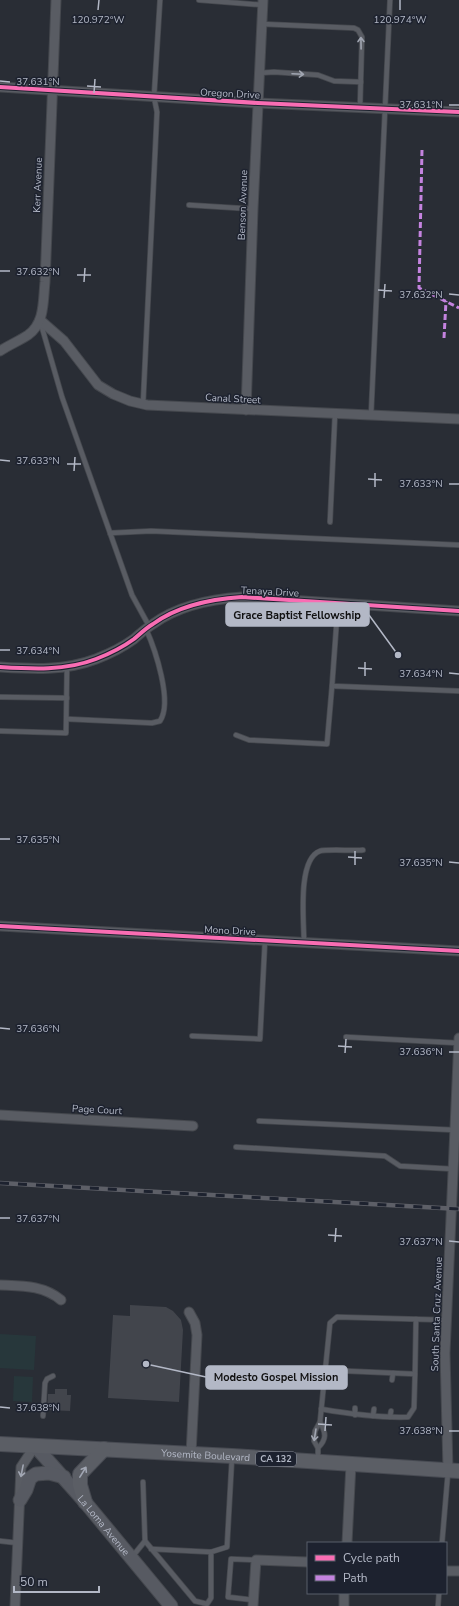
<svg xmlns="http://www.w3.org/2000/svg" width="459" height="1606" viewBox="0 0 459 1606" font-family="'Nunito Sans',sans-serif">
<rect width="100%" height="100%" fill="#292d35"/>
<g fill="#27373b">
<path d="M0 1334 36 1336 34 1370 0 1368Z"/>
<path d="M14 1376 33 1377 32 1402 13 1401Z"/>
</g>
<g fill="#42454c">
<path d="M130 1305 166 1307 173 1311 181 1320 183 1330 179 1402 108 1398 113 1315 130 1316Z"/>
<path d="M55 1389H67V1395H71L70 1411 47 1410 48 1394H55Z"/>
</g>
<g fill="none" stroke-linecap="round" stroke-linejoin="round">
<g stroke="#45484e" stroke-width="6">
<g id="service">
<path d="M199 0 263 5"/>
<path d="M262 24 354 28 358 30 362 37 360 107"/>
<path d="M259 73 274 72 318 75 334 81 361 82"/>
<path d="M189 205 253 209"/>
<path d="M41 324 62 397 132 595 149 626"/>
<path d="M143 405 157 112 154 97 160 0"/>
<path d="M371 416 390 0"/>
<path d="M330 522 335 414"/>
<path d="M110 533 151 531 459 545"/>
<path d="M338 603 332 686 459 691"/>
<path d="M0 697 67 698"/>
<path d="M67 719 152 723 160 721C173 702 155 649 146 629"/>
<path d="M0 731 66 733 67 666"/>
<path d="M236 735 249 740 327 744 332 686"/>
<path d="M304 942C304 922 297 859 320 851 326 849 355 851 363 850"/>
<path d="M192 1036 260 1039 265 940"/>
<path d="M346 1037 458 1043"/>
<path d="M259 1121 455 1130"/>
<path d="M236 1147 385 1156 400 1166 453 1169"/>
<path d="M324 1370 415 1374 416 1319"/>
<path d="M392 1380 393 1373"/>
<path d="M321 1409C350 1414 379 1418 408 1417L414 1408 415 1374"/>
<path d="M355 1415V1408"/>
<path d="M43 1416 45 1383 47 1379 53 1376"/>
<path d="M373 1416 374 1409"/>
<path d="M390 1417 391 1411"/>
<path d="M318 1448C327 1439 326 1433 320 1422"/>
<path d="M318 1459V1448L314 1441 315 1431 320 1422 330 1323 337 1317 446 1320"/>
<path d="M0 1541 18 1543"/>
<path d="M145 1541 195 1601 207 1604 211 1598V1552L227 1547 232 1457"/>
<path d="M442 1543 448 1472"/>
<path d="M151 1549 211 1552"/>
<path d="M132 1557 145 1541 143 1482"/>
<path d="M253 1600 228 1597 231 1559 256 1560"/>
<path d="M438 1606 439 1593"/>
</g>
</g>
<g stroke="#45484e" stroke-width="11">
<g id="minor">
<path d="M0 87 258 103 459 112"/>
<path d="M40 320 64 341 98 385 113 394 130 401 147 405 459 419"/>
<path d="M0 351C9 345 19 341 28 335 45 323 43 301 45 282L56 0"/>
<path d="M246 410 253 209 263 0"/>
<path d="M0 667C32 669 65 671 96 659 109 654 123 647 134 639 140 634 146 628 153 624 179 605 211 599 242 597L459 611"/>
<path d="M0 926 459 951"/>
<path d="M0 1115 193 1126"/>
<path d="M0 1285C22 1286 43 1285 61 1300"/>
<path d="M189 1312 195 1323 197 1335 191 1454"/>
<path d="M448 1470 445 1353 459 1038"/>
<path d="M347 1543 351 1464"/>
<path d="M446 1571H459"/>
<path d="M15 1606 21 1467 35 1446"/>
<path d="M253 1606 256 1560 308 1562"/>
<path d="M344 1606V1593"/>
</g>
</g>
<g stroke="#45484e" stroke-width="15">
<g id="secondary">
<path id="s1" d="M35 1446 85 1502 171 1606"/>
<path d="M20 1500 26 1490 30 1478 36 1474 49 1473 64 1477"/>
</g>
</g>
<g stroke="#474a52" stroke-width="16">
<g id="primary">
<path id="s2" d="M0 1444 232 1456 459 1471"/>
<path d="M85 1502 80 1485V1474L104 1449"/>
</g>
</g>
<use href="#service" stroke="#595c63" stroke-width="4.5"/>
<use href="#minor" stroke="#595c63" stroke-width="9"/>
<use href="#secondary" stroke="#575a62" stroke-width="13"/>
<use href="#primary" stroke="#5b5e65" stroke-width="14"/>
<g stroke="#5d5f67" stroke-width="4.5">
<path id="rail" d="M0 1183 459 1209"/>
</g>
<use href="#rail" stroke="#1d222f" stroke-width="3" stroke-dasharray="9" stroke-linecap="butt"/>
<g stroke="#c483df" stroke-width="3" stroke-dasharray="6 3" stroke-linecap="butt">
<path d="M422 150 419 288 459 308"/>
<path d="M444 338 446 301"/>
</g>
<g stroke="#1d222f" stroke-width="6">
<g id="cycleway">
<path d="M0 87 258 103 459 112"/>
<path d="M0 667C32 669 65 671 96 659 109 654 123 647 134 639 140 634 146 628 153 624 179 605 211 599 242 597L459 611"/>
<path d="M0 926 459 951"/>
</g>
</g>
<use href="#cycleway" stroke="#f96db3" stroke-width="4"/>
</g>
<defs><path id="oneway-shaft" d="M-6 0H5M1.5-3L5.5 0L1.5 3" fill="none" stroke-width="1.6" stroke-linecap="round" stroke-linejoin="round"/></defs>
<g stroke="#a1a6b2">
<use href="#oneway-shaft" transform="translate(361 43) rotate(-91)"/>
<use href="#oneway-shaft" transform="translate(298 74) rotate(3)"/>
<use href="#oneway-shaft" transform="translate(315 1435) rotate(99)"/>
<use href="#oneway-shaft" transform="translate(22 1471) rotate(101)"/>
</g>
<use stroke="#a1a6b3" href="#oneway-shaft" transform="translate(83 1472) rotate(-58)"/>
<path fill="none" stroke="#b3b8c6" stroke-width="1.5" d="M98 10 99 0M400 10V0M0 81 10 82M87 86 101 87M94 93 95 79M449 105H459M0 271H10M77 275H91M84 282 85 268M378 290 392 291M449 294 459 295M384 298 385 284M0 460 10 461M67 464H81M74 471 75 457M368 479 382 480M449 484H459M375 487V473M0 650H10M358 668 372 669M449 673 459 674M365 676V662M0 839H10M348 857 362 858M449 862 459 863M355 865V851M0 1028 10 1029M338 1046 352 1047M449 1052H459M345 1053 346 1039M0 1218H10M328 1235 342 1236M449 1241 459 1242M335 1242 336 1228M0 1407 10 1408M318 1424 332 1425M325 1431 326 1417M449 1431H459"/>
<g text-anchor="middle" stroke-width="3" stroke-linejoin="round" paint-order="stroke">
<rect fill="#1d222f" stroke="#868b99" stroke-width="1" x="256" y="1452" width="40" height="14" rx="3"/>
<g font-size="9" font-weight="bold" fill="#b3b8c6">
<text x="276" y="1462">CA 132</text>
</g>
<g font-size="10" fill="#b3b8c6" stroke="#1d222f">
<text transform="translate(230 93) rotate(3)" y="4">Oregon Drive</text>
<text transform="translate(37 185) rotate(-88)" y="4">Kerr Avenue</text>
<text transform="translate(242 205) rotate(-88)" y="4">Benson Avenue</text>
<text transform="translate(233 398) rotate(3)" y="4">Canal Street</text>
<text transform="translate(270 591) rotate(3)" y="4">Tenaya Drive</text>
<text transform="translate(230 930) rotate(3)" y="4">Mono Drive</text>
<text transform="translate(97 1109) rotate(3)" y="4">Page Court</text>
<text transform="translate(436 1314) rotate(-88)" y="4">South Santa Cruz Avenue</text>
<text dy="4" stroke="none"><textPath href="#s2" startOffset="206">Yosemite Boulevard</textPath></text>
<text dy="4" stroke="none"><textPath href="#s1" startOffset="105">La Loma Avenue</textPath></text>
</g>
</g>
<g font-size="10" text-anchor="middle" fill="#b3b8c6" stroke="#1d222f" stroke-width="3" stroke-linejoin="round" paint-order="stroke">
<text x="98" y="23">120.972°W</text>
<text x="400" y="23">120.974°W</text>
<text x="38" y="85">37.631°N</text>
<text x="421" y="108">37.631°N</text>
<text x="38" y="275">37.632°N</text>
<text x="421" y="298">37.632°N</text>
<text x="38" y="464">37.633°N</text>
<text x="421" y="487">37.633°N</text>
<text x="38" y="654">37.634°N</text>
<text x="421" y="677">37.634°N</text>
<text x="38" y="843">37.635°N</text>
<text x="421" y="866">37.635°N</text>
<text x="38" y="1032">37.636°N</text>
<text x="421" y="1055">37.636°N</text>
<text x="38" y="1222">37.637°N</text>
<text x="421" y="1245">37.637°N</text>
<text x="38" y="1411">37.638°N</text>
<text x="421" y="1434">37.638°N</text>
</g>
<path fill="none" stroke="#b3b8c6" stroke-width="1.5" d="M398 655L369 615M146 1364L206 1377"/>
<g fill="#b3b8c6" stroke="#1d222f" stroke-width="1.5">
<circle cx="398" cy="655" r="4"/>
<circle cx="146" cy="1364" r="4"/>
</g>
<g fill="#b3b8c6" stroke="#b3b8c6" stroke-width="1.5">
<rect x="226" y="603" width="143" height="23" rx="4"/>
<rect x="206" y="1366" width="141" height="23" rx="4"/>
</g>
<g font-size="11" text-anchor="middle" font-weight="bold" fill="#111">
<text x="297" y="619">Grace Baptist Fellowship</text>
<text x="276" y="1381">Modesto Gospel Mission</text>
</g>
<rect x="307" y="1542" width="140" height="52" fill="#1d222f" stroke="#595e6b"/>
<rect x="315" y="1555" width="20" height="6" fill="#f96db3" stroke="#595e6b"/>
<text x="343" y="1562" font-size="12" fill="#b3b8c6">Cycle path</text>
<rect x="315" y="1575" width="20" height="6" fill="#c483df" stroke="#595e6b"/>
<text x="343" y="1582" font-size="12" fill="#b3b8c6">Path</text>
<path d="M14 1586v6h85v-6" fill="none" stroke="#b3b8c6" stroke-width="2"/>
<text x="20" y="1586" font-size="12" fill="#b3b8c6" stroke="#1d222f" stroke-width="3" paint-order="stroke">50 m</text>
</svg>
